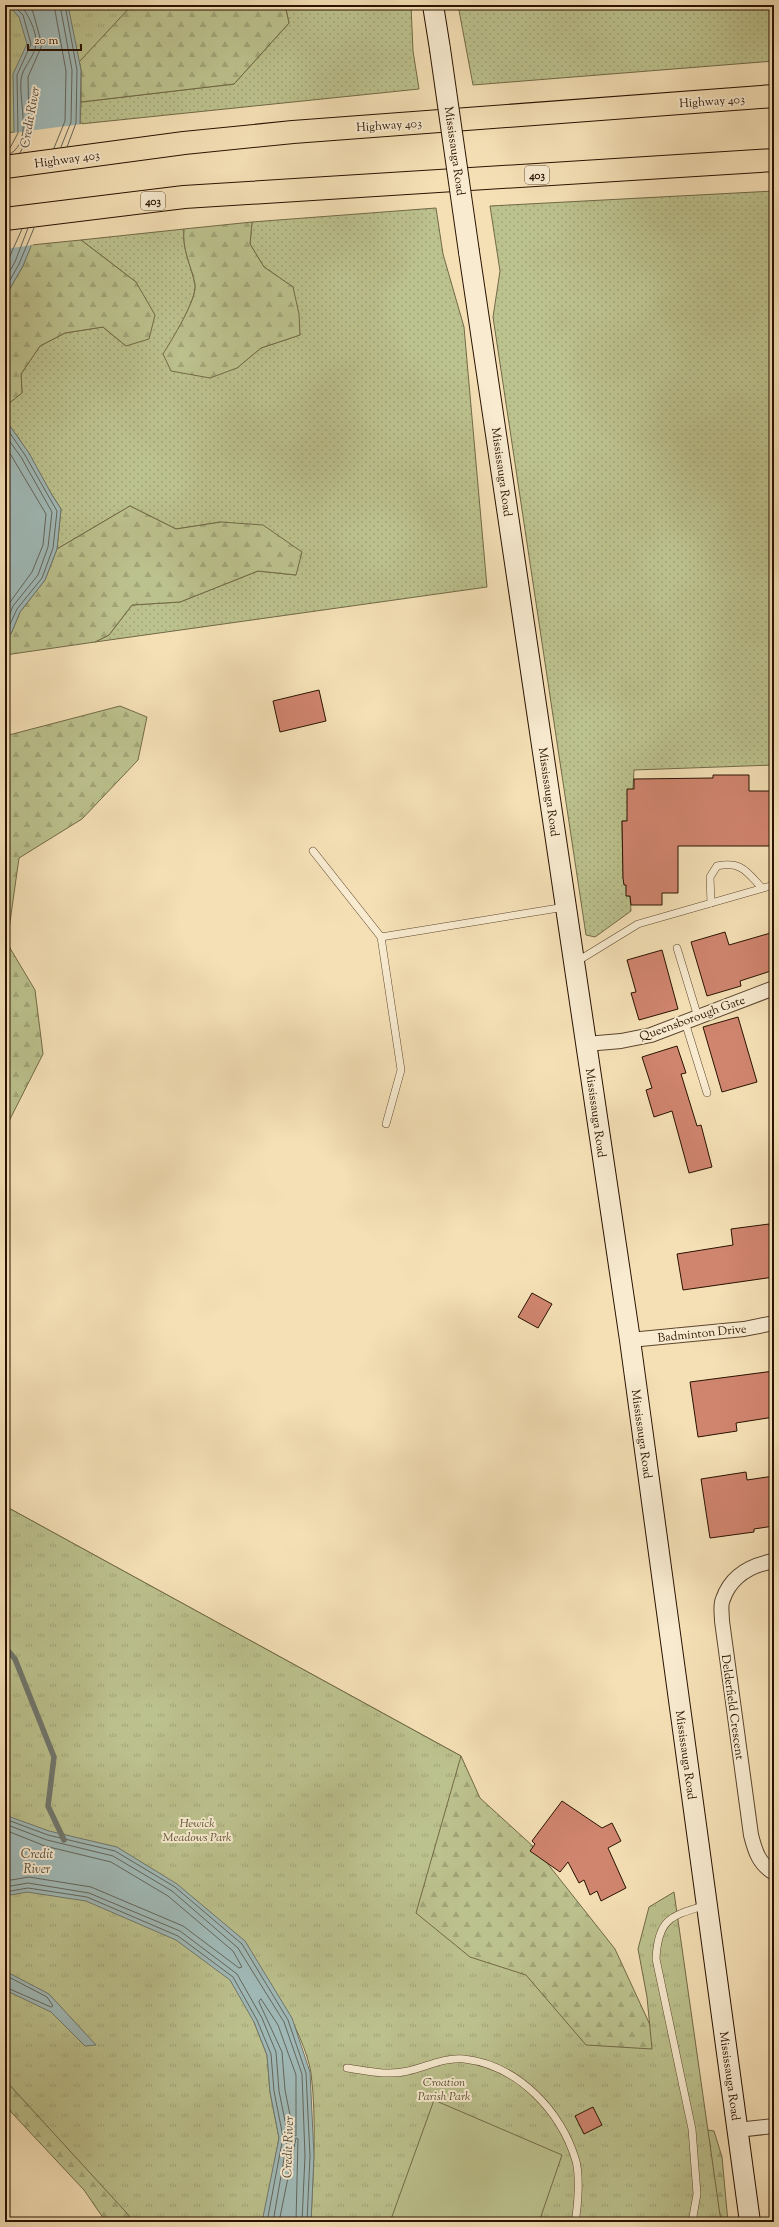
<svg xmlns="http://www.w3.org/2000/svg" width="779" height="2227" viewBox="0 0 779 2227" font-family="'Sorts Mill Goudy',serif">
<defs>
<pattern id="grass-dots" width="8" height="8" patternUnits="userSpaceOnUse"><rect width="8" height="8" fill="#bcc28e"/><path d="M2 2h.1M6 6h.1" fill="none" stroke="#a2a679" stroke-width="1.8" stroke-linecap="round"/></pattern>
<pattern id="forest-firs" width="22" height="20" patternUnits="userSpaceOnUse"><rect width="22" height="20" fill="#bcc28e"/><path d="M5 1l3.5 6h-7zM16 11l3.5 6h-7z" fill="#a2a679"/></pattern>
<pattern id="park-tufts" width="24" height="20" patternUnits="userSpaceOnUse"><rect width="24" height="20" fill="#bcc28e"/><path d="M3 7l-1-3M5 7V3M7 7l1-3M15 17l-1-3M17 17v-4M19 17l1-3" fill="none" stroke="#a2a679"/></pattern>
</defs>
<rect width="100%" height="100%" fill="#f5e0b6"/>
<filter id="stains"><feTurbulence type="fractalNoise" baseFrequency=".005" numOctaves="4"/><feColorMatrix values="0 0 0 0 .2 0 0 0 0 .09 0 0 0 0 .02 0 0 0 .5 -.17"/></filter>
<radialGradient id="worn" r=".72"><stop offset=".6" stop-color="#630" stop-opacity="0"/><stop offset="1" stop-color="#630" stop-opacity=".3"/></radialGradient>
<g fill="url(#grass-dots)" stroke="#726a47">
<path d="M285 5H411L413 51 419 89 80 124 81 102 234 84 289 23Z"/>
<path d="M458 5H774V61L473 85Z"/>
<path d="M774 191V765L634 770 631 821H622L623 877 626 885 627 896H630L631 911 595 937 586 935 493 317 500 271 490 206Z"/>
<path d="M436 208 443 254 464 327 487 587 95 642 109 635 132 605 180 602 258 571 296 575 221 522 176 529 130 506 57 549 61 509C45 486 34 460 18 437 13 430 4 422 5 414 6 404 15 398 22 393L21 374 40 346 65 333 103 327 126 346 136 282 81 240 184 229C182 250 191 265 195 284 198 298 171 342 164 354L237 368 261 348 300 335 293 287 264 267 250 244 252 222Z"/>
</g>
<g fill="url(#forest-firs)" stroke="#726a47">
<path d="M68 5H285L289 23 234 84 81 102V70Z"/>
<path d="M252 222 250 244 264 267 293 287 299 314 300 335 261 348 237 368 210 378 171 371 163 354C171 341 198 298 195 284 191 265 182 250 184 229Z"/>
<path d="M81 240 136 282 155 315 149 339 126 346 103 327 65 333 40 346 21 374 22 393 8 404 5 411V297L23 266 31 245Z"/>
<path d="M130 506 176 529 221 522 263 525 302 552 296 575 258 571 180 602 132 605 109 635 95 642 5 655V640L11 634 20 612 45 580 57 549Z"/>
<path d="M120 706 147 717 138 760 82 819 19 858 7 943 35 990 43 1054 5 1129V736Z"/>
<path d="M5 1506 461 1756 480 1798 536 1849 615 1949 663 2053 686 2126 418 1988Z"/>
<path d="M5 2028 176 2222H106L84 2190 12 2113 5 2102Z"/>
<path d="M702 2129 714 2131 722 2157 728 2222H699Z"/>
</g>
<g fill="url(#park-tufts)" stroke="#726a47">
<path d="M5 5H132L14 132 5 133Z"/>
<path d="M5 1506 461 1756 416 1913 470 1957 526 1975 586 2045 652 2049 647 1997 638 1949 649 1907 674 1892 721 2222H311C313 2174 317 2120 311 2073 308 2053 293 2020 282 2003L254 2022 267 2055 270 2092 279 2138 264 2220 262 2222H135L5 2080Z"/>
</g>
<path fill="#bcc28e" stroke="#726a47" d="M434 2100 562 2155 539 2222H390Z"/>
<g fill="#a0bab8" stroke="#70776e">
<path d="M8 5H68L81 70 80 124 23 266 5 297V149L14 132 13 74 27 44 19 17Z"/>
<path d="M5 419 29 453 52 495 61 509 57 549 45 580 20 612 11 634 5 640Z"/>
<path d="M5 1815 49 1831 117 1847 177 1884 245 1941 292 2018 310 2072 314 2156 311 2222H262L279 2138 270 2092 267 2055 254 2022 230 1980 176 1940 86 1901 27 1892 5 1896Z"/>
<path d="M5 1971 49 1994 96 2045 85 2046 51 2012 5 1990Z"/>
</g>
<path fill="#f5e0b6" d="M82 124 33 245 5 249V145L12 133Z"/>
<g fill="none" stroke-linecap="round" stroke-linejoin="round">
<g stroke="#64665c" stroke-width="1">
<path d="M60 5 72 70 71 122 61 147"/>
<path d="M65 5 77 70 76 123 67 147"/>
<path d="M54 148 65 121 66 71 54 5"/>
<path d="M5 150 10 148 18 133 17 75 31 44 23 15 13 5"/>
<path d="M20 153 29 134 28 77 42 45 33 12 29 5"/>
<path d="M10 154C35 140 16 97 22 75 25 65 35 55 36 44 37 32 28 13 20 5"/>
<path d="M5 267 22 229"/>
<path d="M5 279 15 262 28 228"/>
<path d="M5 289 19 264 34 228"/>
<path d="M5 426 25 455 57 511 53 548 42 578 17 609 5 635"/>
<path d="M5 435 21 457 52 512 48 547 38 575 13 606 5 626"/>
<path d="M5 445 46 514 43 545 32 572 5 609"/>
<path d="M5 1819 48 1835 115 1851 175 1887 242 1944 288 2020 306 2073 310 2156 307 2222"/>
<path d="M5 1824 47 1840 113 1856 172 1891 238 1948 284 2022 302 2074 305 2156 302 2222"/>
<path d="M5 1830 45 1846 111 1862 168 1896 233 1951 242 1967 239 1968 183 1926 91 1887 29 1877 5 1881"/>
<path d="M5 1887 28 1883 89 1893 180 1931 237 1974 262 2018 276 2052 279 2091 288 2136 273 2222"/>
<path d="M5 1892 28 1888 87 1897 178 1936 233 1977 257 2020 271 2054 274 2091 283 2137 267 2222"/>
<path d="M5 1975 47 1997 53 2006 51 2007 5 1987"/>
<path d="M261 1999 278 2025 296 2075V2136L294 2135 285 2090 282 2052 259 2002Z"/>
<path d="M279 2222 296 2138 298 2139 296 2222"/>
</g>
<path stroke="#70776e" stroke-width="5.5" d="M5 1647 15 1659 54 1757 48 1806 64 1840"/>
</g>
<g fill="#d0856f" stroke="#291200">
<path d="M319 690 326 721 280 732 273 701Z"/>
<path d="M713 775H749V791H774V846H678V893H662V905H631L630 896H626V885H624L623 878 622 821H627V789H634V779L713 778Z"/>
<path d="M725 932 729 945 774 932V970L740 981 741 986 707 996 691 942Z"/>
<path d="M662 950 678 1009 639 1020 631 993 636 992 627 960Z"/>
<path d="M738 1017 757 1082 722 1092 703 1027Z"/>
<path d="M677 1046 686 1073 681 1074 697 1126 701 1125 712 1167 689 1173 672 1111 654 1117 646 1090 652 1088 642 1057Z"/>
<path d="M769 1224 774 1257V1277L683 1290 677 1254 733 1245 731 1229Z"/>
<path d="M532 1293 552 1304 538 1328 518 1317Z"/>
<path d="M774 1371V1417L736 1423 737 1431 698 1437 690 1382Z"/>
<path d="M746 1472 747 1480 774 1476V1526L754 1529V1532L710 1538 701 1479Z"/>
<path d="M562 1801 602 1828 612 1823 621 1841 608 1848 626 1888 601 1901 597 1891 590 1895 584 1880 579 1883 568 1862 560 1872 530 1851 535 1844 532 1841Z"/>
<path d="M593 2107 602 2125 584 2134 575 2116Z"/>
</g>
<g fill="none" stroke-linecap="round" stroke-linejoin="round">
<g stroke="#5c462e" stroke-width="8">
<g id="lane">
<path d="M313 851 381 937"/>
<path d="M711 903 710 877 717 866C742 861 747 872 762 888"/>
<path d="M677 948 698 1017"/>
<path d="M576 962 638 924 774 885"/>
<path d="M685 1022 707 1093"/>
<path d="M386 1124 401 1070 381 937 565 907"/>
<path d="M347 2068C368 2071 387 2076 408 2071 426 2067 445 2057 464 2059 518 2065 561 2111 576 2161 580 2177 578 2206 575 2222"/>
<path d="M692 2222 697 2194 692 2129 656 1959C658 1918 671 1916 706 1905"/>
</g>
</g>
<g stroke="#5c462e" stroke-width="16">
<g id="street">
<path d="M586 1044 621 1041 651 1035 774 988"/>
<path d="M630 1340 744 1329 774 1323"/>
<path d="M774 1561C751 1565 731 1576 723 1599 720 1605 722 1614 722 1621L751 1835C755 1851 759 1864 774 1873"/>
<path d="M737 2130 774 2126"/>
</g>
</g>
<g stroke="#291200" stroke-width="22">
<g id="secondary">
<path d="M433 5 440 49"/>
<path d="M469 252 630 1340 750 2222"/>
</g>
</g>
<g stroke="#291200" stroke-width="24">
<g id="highway">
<path d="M5 167 184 143 293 132 774 96"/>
<path d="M5 219 184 197 774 160"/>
</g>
</g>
<use href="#lane" stroke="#f8ebd0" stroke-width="7"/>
<use href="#street" stroke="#f8ebd0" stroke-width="14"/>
<use href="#secondary" stroke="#f8ebd0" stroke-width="20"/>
<use href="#highway" stroke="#f5e0b6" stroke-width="22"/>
<g stroke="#291200" stroke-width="22" stroke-linecap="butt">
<path id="secondary-bridge" d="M440 49 469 252"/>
</g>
<use href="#secondary-bridge" stroke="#f8ebd0" stroke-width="20"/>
</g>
<g text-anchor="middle" stroke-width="4" stroke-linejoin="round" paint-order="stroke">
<g fill="#f8ebd0" stroke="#67533e" stroke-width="1">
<rect x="525" y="166" width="24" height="18" rx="3"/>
<rect x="141" y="192" width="24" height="18" rx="3"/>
</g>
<g font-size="11" font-weight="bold" fill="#291200">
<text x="537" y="179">403</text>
<text x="153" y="205">403</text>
</g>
<g font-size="12" fill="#291200" stroke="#f8ebd0">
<text transform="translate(712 101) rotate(-4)" y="4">Highway 403</text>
<text transform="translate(389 125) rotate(-4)" y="4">Highway 403</text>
<text transform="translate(455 151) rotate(82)" y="4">Mississauga Road</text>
<text transform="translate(67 159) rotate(-8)" y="4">Highway 403</text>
<text transform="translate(502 472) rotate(82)" y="4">Mississauga Road</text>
<text transform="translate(549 792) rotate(82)" y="4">Mississauga Road</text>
<text transform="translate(692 1018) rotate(-20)" y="4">Queensborough Gate</text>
<text transform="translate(596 1113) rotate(82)" y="4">Mississauga Road</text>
<text transform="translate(702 1333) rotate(-6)" y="4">Badminton Drive</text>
<text transform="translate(642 1434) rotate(82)" y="4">Mississauga Road</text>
<text transform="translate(733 1707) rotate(82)" y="4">Delderfield Crescent</text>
<text transform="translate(686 1755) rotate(82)" y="4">Mississauga Road</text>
<text transform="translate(730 2076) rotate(82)" y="4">Mississauga Road</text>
</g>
<g font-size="12" font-style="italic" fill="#5c5032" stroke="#f8ebd0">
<text x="197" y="1827">Hewick<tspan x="197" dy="14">Meadows Park</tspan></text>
<text x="444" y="2086">Croation<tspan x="444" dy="14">Parish Park</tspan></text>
</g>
<g font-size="13" font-style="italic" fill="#534d40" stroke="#f8ebd0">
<text transform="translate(29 117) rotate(-80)" y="5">Credit River</text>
<text x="37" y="1858">Credit<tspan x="37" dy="15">River</tspan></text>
<text transform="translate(287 2147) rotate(-88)" y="5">Credit River</text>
</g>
</g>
<rect width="779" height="2227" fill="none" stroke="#f5e0b6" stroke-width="20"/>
<rect x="6" y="6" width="767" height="2215" fill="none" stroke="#291200" stroke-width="2"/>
<rect x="10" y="10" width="759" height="2207" fill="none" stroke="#291200"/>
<path d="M28 44v6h53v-6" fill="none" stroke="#291200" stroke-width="2"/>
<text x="34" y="44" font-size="12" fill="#291200" stroke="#f8ebd0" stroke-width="3" paint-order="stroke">20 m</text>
<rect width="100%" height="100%" filter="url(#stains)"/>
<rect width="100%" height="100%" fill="url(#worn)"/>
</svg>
